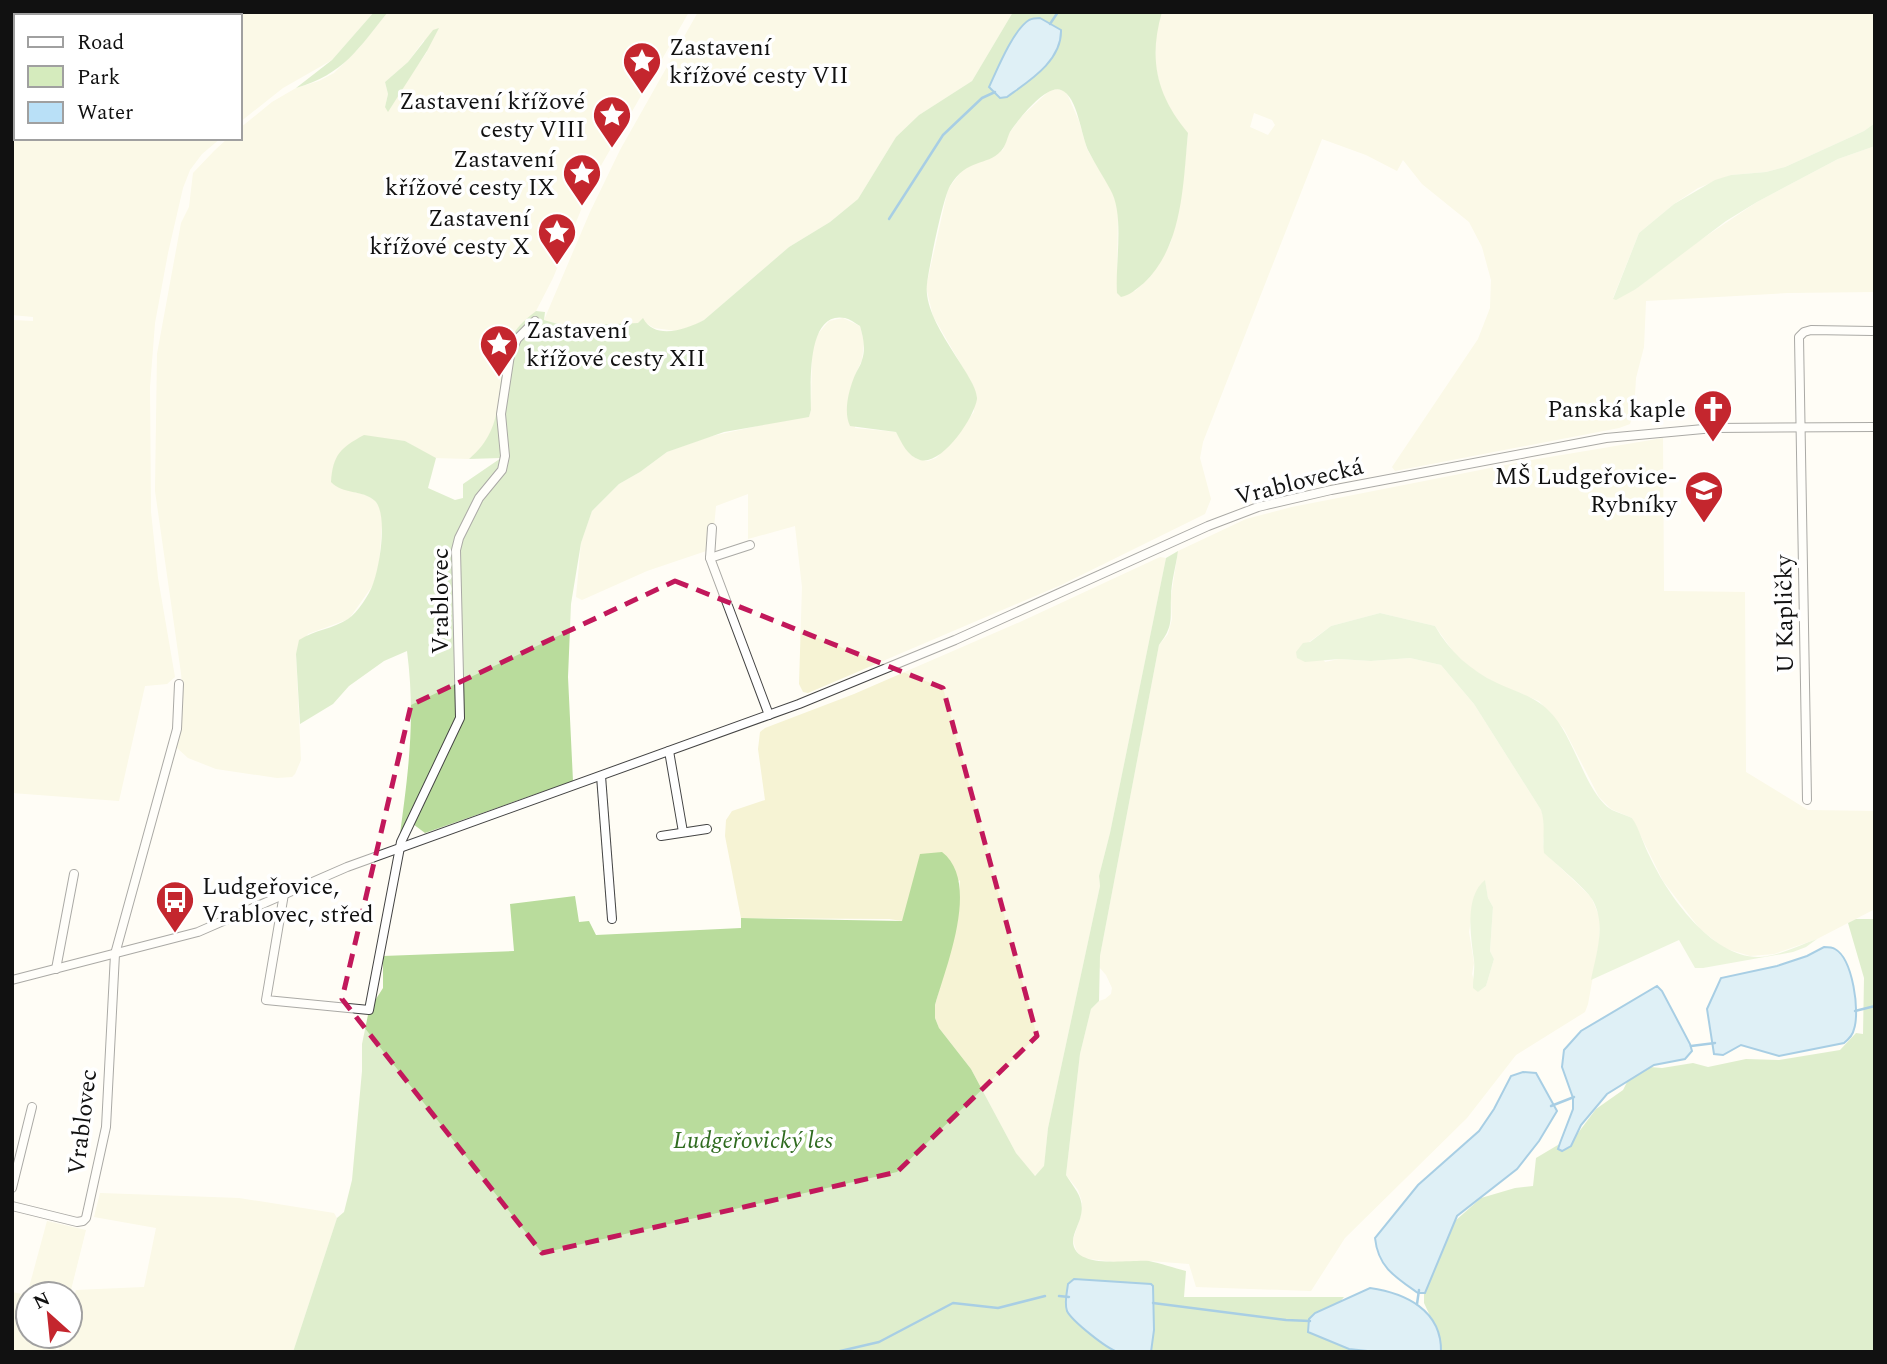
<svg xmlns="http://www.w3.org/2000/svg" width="1887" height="1364" viewBox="0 0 1887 1364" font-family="Spectral,serif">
<rect width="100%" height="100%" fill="#fffdf5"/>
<g fill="#f6f3d4" fill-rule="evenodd">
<path d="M117 12H374L332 60 283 88 240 122V16H117Z"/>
<path d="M388 12H689L595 176 553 278 536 311 517 329 505 358 495 425 481 449 469 459 434 458 405 441 387 440 354 492 367 495 375 501 383 511 379 565 373 585 349 619 308 634 296 654 301 760 295 774 292 777 277 778 216 769 188 758 176 747 183 695 181 673 155 491 157 354 181 223 189 207 193 173 214 151 228 138H240V128L272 102 296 88 319 81 334 73 359 48ZM424 40 427 52 397 95 385 107 388 94 385 82 408 62Z"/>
<path d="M698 12H1013L972 81 919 115 896 137 858 199 830 222 789 247 704 320 690 328 677 331 654 328 646 323 565 326 544 320 590 212 620 150Z"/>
<path d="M1162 12H1875V123L1864 131 1785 167 1766 172 1731 175 1698 188 1674 204 1639 233 1613 298 1636 289 1681 253 1757 202 1838 159 1875 146V292L1787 293 1646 301 1644 347 1636 378 1634 411 1630 424 1619 428 1395 471 1392 467 1478 339 1490 308 1491 280 1482 247 1469 222 1422 184 1403 160 1397 171 1366 155 1322 139 1203 442 1200 458 1211 499 1205 514 1061 585 808 693 803 692 799 684 802 587 795 526 748 539V494L716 506 712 549 647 571 582 600 576 597 581 543 592 511 619 484 640 472 667 452 708 437 793 418 809 417 811 410 812 351 817 335 829 321 843 318 860 326 864 342 862 360 855 375V428L896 432 909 453 917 459 928 461 936 458 947 447 974 412V387L933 316 926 287 948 189 964 168 1003 150 1008 135 1021 117 1049 91 1057 89 1065 91 1068 96 1079 121 1087 149 1114 195 1118 209 1117 293 1135 291 1151 276 1171 242 1184 173 1188 134 1176 119 1161 91 1155 63 1156 30ZM1254 113 1272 120 1275 125 1268 135 1250 127Z"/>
<path d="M12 31 16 33V138H221L202 154 190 170 183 188 168 253 155 323 150 387 151 512 158 578 175 677 167 684 145 686 119 801 12 793V320L33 321V317L12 315Z"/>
<path d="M1663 438 1664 591 1745 592 1746 772 1808 810 1875 811V909L1817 939 1774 954 1750 956 1724 948 1700 929 1663 881 1632 818 1611 809 1599 797 1564 729 1539 701 1497 684 1472 669 1455 654 1435 626 1380 613 1331 626 1309 642 1325 662 1339 659 1371 661 1410 658 1441 665 1474 704 1541 810 1546 823 1543 842 1545 853 1591 897 1600 918 1599 943 1588 1004 1585 1012 1516 1055 1467 1118 1345 1238 1311 1291 1196 1287 1189 1264 1150 1261 1122 1263 1082 1258 1076 1250 1073 1240 1081 1215 1082 1202 1078 1190 1066 1175 1080 1054 1091 1009 1099 1001 1105 999 1111 994 1112 988 1106 975 1099 967 1100 956 1159 645 1168 634 1172 619 1171 597 1178 551 1246 519 1292 507 1526 461ZM1485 881 1488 898 1493 907 1490 951 1494 959 1486 986 1478 992 1472 974 1474 963 1469 932 1475 894Z"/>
<path d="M1160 557 1166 558 1110 833 1099 876 1100 886 1048 1128 1044 1167 1034 1176 1016 1153 971 1069 939 1028 935 1018V1005L957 924 960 880 902 921 889 919 741 918 725 836 726 820 732 811 765 800 758 749 760 732 765 728 854 694 1020 622Z"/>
<path d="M100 1193 239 1198 334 1213 337 1218 293 1352H58L63 1336H70V1310L76 1290 144 1287 156 1228 94 1217Z"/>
<path d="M47 1221 86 1230 70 1294H28V1336H59L55 1352H12V1292L27 1295Z"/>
</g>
<g fill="#d5ebbd">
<path d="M1875 123V146L1838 159 1757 202 1726 221 1636 289 1616 300 1613 299 1639 233 1674 204 1715 180 1731 175 1766 172 1785 167 1864 131Z"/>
<path d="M1380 613 1435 626C1450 652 1470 670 1497 683 1515 692 1535 696 1549 711 1575 736 1585 794 1612 810 1618 813 1626 815 1632 818 1640 830 1643 844 1650 857 1668 896 1713 959 1760 957 1780 956 1799 945 1817 939L1806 947 1793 952 1703 968H1695L1679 940 1591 980C1596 954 1607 924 1592 899 1586 889 1555 863 1544 853 1542 838 1546 825 1541 810L1474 704 1441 665 1410 658 1371 661 1339 659 1305 662 1297 658 1296 652 1303 643 1310 642 1331 626Z"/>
<path d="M1485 880 1488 898 1493 907 1490 951 1494 959 1486 986 1478 992 1473 988C1473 979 1475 969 1474 960 1471 936 1464 897 1485 880Z"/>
</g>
<g fill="#b9dc9c">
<path d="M12 12H117V16H16V33L12 31Z"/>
<path d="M374 12H388C358 49 344 74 296 88L332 60Z"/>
<path d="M1013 12H1162C1148 60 1157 96 1188 133 1183 184 1183 246 1144 283 1136 289 1131 295 1121 297L1117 293C1115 263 1125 214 1110 189 1103 176 1095 164 1089 152 1081 137 1078 96 1061 90 1046 84 1018 120 1010 132 1007 138 1006 146 1001 151 986 167 968 157 950 186 943 198 929 267 927 284 922 323 979 378 977 399 974 418 942 466 920 460 907 456 902 443 896 432L850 426C843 412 849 389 855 375 857 370 861 365 862 360 866 348 863 337 860 326 855 323 850 319 845 318 805 310 811 388 811 410L809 417 724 432 667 452 640 472 619 484 592 511 581 543 571 604 568 677 573 781 425 833 409 821 399 842C408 773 416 721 407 651L384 661 349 686 333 704 300 724 296 654 299 640C314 630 333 629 348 619 358 612 369 595 373 584 380 566 388 514 375 501 362 489 343 495 331 482 333 455 340 448 364 435L405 441 436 458 428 488 455 500 463 498V484L501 458 469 459C514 422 489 373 516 330 521 323 530 316 536 311L545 312 544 320 565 326 638 323 643 318C655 341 687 329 704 320L789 247 830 222 858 199 896 137 919 115 972 81Z"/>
<path d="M439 28 427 51 388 112 385 107 388 94 385 82 408 62 433 30Z"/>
<path d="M1178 551C1176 566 1171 582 1171 597 1170 619 1174 626 1159 645L1100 956 1099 1001 1091 1009 1080 1054 1066 1175C1076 1191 1086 1199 1080 1219 1078 1225 1074 1233 1073 1240 1072 1271 1131 1259 1149 1261 1160 1263 1174 1268 1186 1271L1184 1297H1344L1339 1303 1315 1313 1349 1349 1377 1352H1151L1154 1330 1153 1286 1075 1279 1068 1284 1066 1297 1092 1335 1118 1352H293L337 1218 344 1212 352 1180 362 1071V1044L369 1010 383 988V956L514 951 510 904 575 896 579 922 589 921 596 935 741 928V918L902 921 920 854 942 852C981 882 946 966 935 1005V1018L939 1028 971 1069 1016 1153 1035 1176 1044 1166 1048 1128 1100 886 1099 876 1110 833 1166 558Z"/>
<path d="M1856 919H1875V1352H1441L1439 1335 1424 1303V1288L1455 1221 1481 1198 1515 1188 1533 1186 1536 1158 1578 1133 1596 1109 1623 1090 1628 1080 1650 1067 1662 1068 1693 1063 1708 1067 1746 1059 1779 1060 1840 1050 1856 1033 1863 1034 1864 978 1848 923Z"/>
</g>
<g fill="#b9e0f7" stroke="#3f96cf" stroke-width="2">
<path d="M1040 18 1061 30C1062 61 1029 81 1007 97L1000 98 989 87C997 70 1013 30 1029 20 1033 18 1037 18 1040 18Z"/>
<path d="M1824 947C1828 947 1832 947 1835 949 1853 959 1860 1012 1854 1029 1853 1035 1849 1039 1844 1043L1779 1056 1741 1045 1723 1055 1714 1054 1707 1009 1721 978 1777 966 1807 956Z"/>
<path d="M1657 986 1662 991 1690 1044 1692 1051 1685 1059 1654 1065 1607 1094 1581 1125 1571 1146 1562 1151 1558 1149 1560 1143 1573 1109V1098L1562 1067 1564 1050 1581 1031Z"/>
<path d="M1523 1072 1536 1073 1557 1111 1539 1141 1517 1169 1457 1216 1425 1293H1418C1395 1277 1378 1267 1375 1238L1418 1185 1479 1131 1494 1109 1511 1076Z"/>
<path d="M1074 1279 1151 1284 1153 1286 1154 1330 1151 1352C1141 1352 1127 1354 1118 1352 1107 1349 1072 1321 1067 1311 1064 1303 1067 1292 1068 1284Z"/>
<path d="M1370 1288C1405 1293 1442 1310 1441 1352H1377L1349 1349 1308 1332 1309 1319 1315 1313Z"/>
</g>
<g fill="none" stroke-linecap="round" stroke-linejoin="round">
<g stroke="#3f96cf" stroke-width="2.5">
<path d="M1050 24 1058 12"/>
<path d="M889 219 943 135 982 98 995 92"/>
<path d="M1855 1011 1875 1006"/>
<path d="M1691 1046 1715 1043"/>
<path d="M1551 1106 1574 1097"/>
<path d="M1059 1296 1069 1297"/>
<path d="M1153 1303 1286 1320 1310 1321"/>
<path d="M1417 1304 1419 1290"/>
<path d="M836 1352 879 1342 953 1303 998 1308 1045 1296"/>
</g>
<g stroke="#444" stroke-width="10">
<g id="street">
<path d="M712 528 710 558 769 715"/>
<path d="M710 558 750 545"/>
<path d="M669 751 683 832"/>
<path d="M601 776 612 919"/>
<path d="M1807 800 1799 337 1804 332 1811 330 1872 331"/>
<path d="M661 836 707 829"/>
<path d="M284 894 266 1000 369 1010 401 842 460 718 456 550 459 538 479 498 502 470 505 456 501 414 510 355 517 339 535 321"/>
<path d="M56 969 74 874"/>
<path d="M12 980 198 932 347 867 799 704 955 640 1208 526 1258 507 1331 490 1606 438 1714 428 1875 427"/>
<path d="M12 1188 32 1107"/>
<path d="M12 1206 77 1222 83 1221 86 1218 106 1127 115 954 177 729 179 684"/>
</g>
</g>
<use href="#street" stroke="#fff" stroke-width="8"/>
</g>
<path d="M0 0H1887V1364H0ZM675 581 943 688 1037 1036 897 1172 542 1253 342 999 411 705Z" fill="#fffdf5" fill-opacity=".55" fill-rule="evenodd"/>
<path fill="none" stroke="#c2185b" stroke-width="5" stroke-dasharray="14 9" stroke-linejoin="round" d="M675 581 943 688 1037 1036 897 1172 542 1253 342 999 411 705Z"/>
<defs>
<g id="sight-pin" transform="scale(2.0125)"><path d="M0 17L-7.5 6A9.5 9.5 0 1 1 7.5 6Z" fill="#c4262e" stroke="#fff"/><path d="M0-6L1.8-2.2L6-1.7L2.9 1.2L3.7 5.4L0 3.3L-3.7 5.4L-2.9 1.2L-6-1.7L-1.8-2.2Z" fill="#fff"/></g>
<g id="church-pin" transform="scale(2.0125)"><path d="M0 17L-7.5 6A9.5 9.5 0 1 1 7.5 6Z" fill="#c4262e" stroke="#fff"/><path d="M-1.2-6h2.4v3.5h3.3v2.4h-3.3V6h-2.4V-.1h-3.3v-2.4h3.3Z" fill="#fff"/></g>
<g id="school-pin" transform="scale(2.0125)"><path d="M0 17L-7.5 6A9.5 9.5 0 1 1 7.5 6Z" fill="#c4262e" stroke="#fff"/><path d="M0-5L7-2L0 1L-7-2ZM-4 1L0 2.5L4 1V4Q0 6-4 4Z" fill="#fff"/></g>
<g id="bus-pin" transform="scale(2.0125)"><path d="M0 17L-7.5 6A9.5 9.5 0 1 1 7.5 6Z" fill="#c4262e" stroke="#fff"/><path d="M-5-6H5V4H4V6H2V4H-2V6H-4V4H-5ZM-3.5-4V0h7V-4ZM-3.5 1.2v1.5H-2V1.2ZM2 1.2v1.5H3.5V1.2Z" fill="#fff"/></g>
</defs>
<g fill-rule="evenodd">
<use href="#sight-pin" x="642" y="61"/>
<use href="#sight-pin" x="612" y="115"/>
<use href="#sight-pin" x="582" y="173"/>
<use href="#sight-pin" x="557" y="232"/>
<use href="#sight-pin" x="499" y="344"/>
<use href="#church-pin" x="1713" y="409"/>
<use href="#school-pin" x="1704" y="490"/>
<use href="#bus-pin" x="175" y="900"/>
</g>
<g text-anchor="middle" stroke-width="7" stroke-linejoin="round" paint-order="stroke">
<g font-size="24" fill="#111" stroke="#fff" text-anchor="end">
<text x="669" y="55" text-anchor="start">Zastavení<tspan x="669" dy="28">křížové cesty VII</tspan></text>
<text x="585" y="109">Zastavení křížové<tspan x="585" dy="28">cesty VIII</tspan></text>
<text x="555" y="167">Zastavení<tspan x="555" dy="28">křížové cesty IX</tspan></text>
<text x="530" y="226">Zastavení<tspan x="530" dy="28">křížové cesty X</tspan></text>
<text x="526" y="338" text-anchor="start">Zastavení<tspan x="526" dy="28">křížové cesty XII</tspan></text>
<text x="1686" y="417">Panská kaple</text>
<text x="1677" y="484">MŠ Ludgeřovice-<tspan x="1677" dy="28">Rybníky</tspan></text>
<text x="202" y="894" text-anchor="start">Ludgeřovice,<tspan x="202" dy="28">Vrablovec, střed</tspan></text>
</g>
<g font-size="24" fill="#111" stroke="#fff">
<text transform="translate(1299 481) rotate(-14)" y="8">Vrablovecká</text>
<text transform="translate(440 601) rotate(-90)" y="8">Vrablovec</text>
<text transform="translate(1784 614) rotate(-91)" y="8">U Kapličky</text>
<text transform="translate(82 1122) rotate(-83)" y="8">Vrablovec</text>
</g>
<g font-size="24" font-style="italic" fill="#2f6b1f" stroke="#fff">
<text x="753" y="1148">Ludgeřovický les</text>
</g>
</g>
<rect width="1887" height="1364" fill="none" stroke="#111111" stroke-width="28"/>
<rect x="14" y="14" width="228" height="126" fill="#ffffff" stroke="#a0a0a0" stroke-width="2"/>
<rect x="28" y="37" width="35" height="10" fill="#ffffff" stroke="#a0a0a0" stroke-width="2"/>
<text x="77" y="49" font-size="21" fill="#111111">Road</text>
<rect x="28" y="66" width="35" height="21" fill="#d5ebbd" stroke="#a0a0a0" stroke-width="2"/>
<text x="77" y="84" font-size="21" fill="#111111">Park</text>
<rect x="28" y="102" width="35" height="21" fill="#b9e0f7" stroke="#a0a0a0" stroke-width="2"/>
<text x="77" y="119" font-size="21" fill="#111111">Water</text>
<g transform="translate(49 1315) rotate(333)"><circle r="33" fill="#ffffff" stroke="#a0a0a0" stroke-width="2"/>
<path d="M0-5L12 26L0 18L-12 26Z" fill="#c4262e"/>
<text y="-10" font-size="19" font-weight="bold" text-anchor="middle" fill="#111111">N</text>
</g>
</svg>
